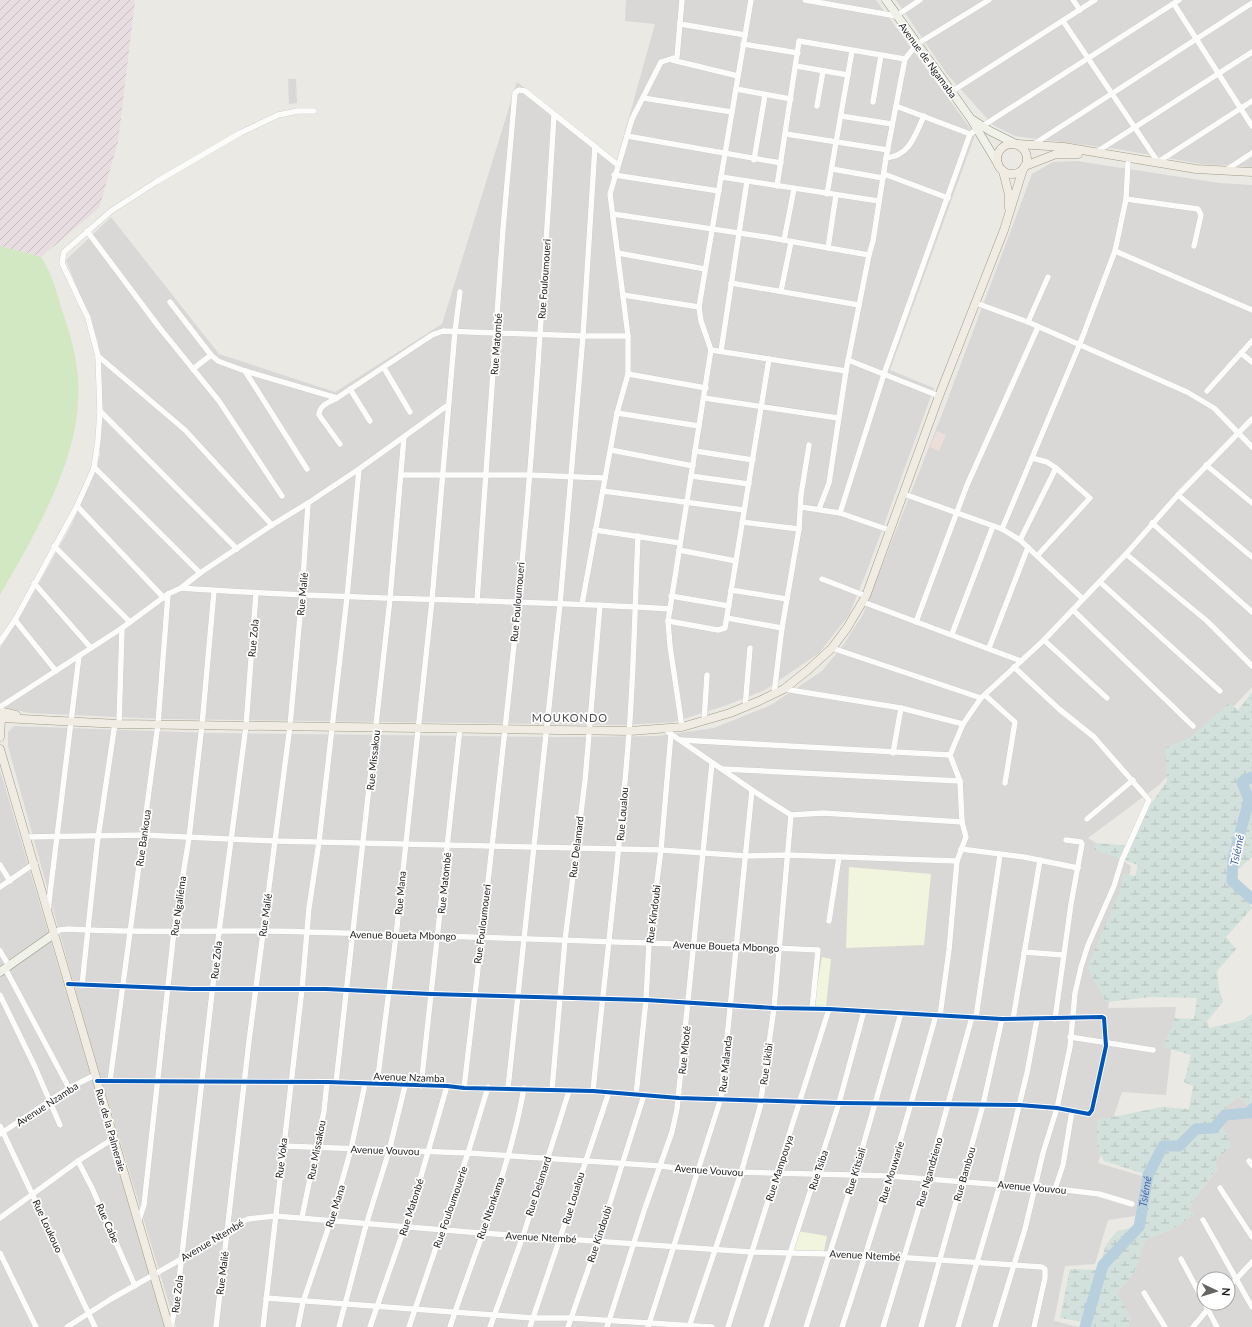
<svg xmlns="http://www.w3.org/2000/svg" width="1252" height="1327" viewBox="0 0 1252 1327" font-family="Lato,sans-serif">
<defs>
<pattern id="industrial-furrows" width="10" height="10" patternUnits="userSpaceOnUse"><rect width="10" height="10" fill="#e8dde1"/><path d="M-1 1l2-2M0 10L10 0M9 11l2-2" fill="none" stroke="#c6bdc0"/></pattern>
<pattern id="wetland-marsh" width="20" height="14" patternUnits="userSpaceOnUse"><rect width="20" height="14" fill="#d2e1db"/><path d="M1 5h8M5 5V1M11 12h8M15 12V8" fill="none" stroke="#b4c0bb"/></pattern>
</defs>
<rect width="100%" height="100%" fill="#eae9e4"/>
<g fill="#d9d8d6" fill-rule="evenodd">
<path d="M626 0H876L975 135 890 370 934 388 868 568 849 615 819 653 765 690 727 705 674 722 623 725 163 719 29 713 0 706V648L23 612 72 524 100 456 98 341 66 260 111 217 219 354 335 392 442 324 517 82 617 160 655 24 625 21Z"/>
<path d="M896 0H1252V167L1201 164 1117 149 1015 136 993 125 947 74Z"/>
<path d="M288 79H296L297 103 289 104Z"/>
<path d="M1077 161 1219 183 1252 185V687L1159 785 1088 838 1131 866 1108 1008 1176 1007 1166 1095 1122 1092 1098 1163 1142 1176 1135 1216 1108 1220 1095 1264 1065 1266 1054 1321 1079 1327H176L84 1021 8 746V732L14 726 211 733 559 737 658 736 714 728 771 705 822 671 844 644 863 614 944 409 1032 174 1053 162Z"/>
<path d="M0 770 92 1080 165 1327H0Z"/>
<path d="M1238 1097 1252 1109V1327H1128L1130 1317 1117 1293 1134 1273 1145 1240 1173 1229 1194 1214 1189 1211 1194 1199 1217 1169 1215 1161 1217 1114ZM1204 1279H1228V1303H1204Z"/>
</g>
<path fill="#ecdfd9" d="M937 431 946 435 939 451 930 447Z"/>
<path fill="url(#industrial-furrows)" d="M0 0H135L118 142 99 208 41 257 0 246Z"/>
<g fill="#f2f5de">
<path d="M849 867 931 874 924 945 846 948Z"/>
<path d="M822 957 831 959 826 1006H813Z"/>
<path d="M797 1231 827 1236 824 1251 791 1250Z"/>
</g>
<path fill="#d8d8d6" d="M891 1020 894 1021 891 1036 874 1034 875 1027 883 1028V1025L888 1026Z"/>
<path fill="#d1e8c2" d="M0 246 41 257C52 273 57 294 63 313 69 331 75 350 77 369 88 447 37 530 0 595Z"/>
<path fill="url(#wetland-marsh)" d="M1252 693V857L1232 875 1252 908 1226 937 1236 949 1217 971 1219 989 1223 1002 1207 1021 1209 1028 1243 1020 1252 1014V1109L1238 1097 1218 1114 1231 1146 1215 1161 1217 1168 1194 1199 1189 1211 1194 1214 1173 1229 1145 1240 1134 1273 1117 1293 1131 1317 1128 1327H1083V1322L1060 1318 1070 1269 1098 1270 1106 1245 1117 1231 1139 1226 1148 1175 1104 1161 1097 1147V1120L1162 1107 1189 1109 1193 1086 1184 1082 1191 1055 1163 1047 1175 1018 1194 1019 1197 998 1151 997 1106 1002 1087 968 1121 888 1123 874 1135 876 1138 865 1093 849 1096 843 1131 846 1141 818 1167 781 1165 748 1192 736 1229 703 1238 710Z"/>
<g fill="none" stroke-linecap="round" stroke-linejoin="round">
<g stroke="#b8cfde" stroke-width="11">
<path d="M1252 777 1242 782 1249 800 1233 859 1232 881 1252 899"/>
<path id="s1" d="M1085 1327 1103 1265 1139 1227 1148 1175 1163 1146H1179L1196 1129 1214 1128 1225 1115 1249 1113 1252 1109"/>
</g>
<g stroke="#c3c2c0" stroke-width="6">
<g id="street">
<path d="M805 0 896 16 920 0"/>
<path d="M1073 0 1080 10"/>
<path d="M1174 4 1252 126"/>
<path d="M1063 21 1158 162 1157 163"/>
<path d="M680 24 745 35"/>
<path d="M743 44 798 53"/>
<path d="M672 60 738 76"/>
<path d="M796 66 848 75"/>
<path d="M736 89 791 99"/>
<path d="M951 92 1095 0"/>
<path d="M643 98 732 112"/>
<path d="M873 102 881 55"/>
<path d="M817 106 823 71"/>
<path d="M896 106 970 134"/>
<path d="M841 116 892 124"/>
<path d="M786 134 888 150"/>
<path d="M627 136 781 163"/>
<path d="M1034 144 1252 3"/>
<path d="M1098 151 1252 52"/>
<path d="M886 158C910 156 915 135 924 116"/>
<path d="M754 160 765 95"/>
<path d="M1158 162 1252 101"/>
<path d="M832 169 883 178"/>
<path d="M1226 170 1252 153"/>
<path d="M884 174 948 198"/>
<path d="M614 175 719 191"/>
<path d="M721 177 879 201"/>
<path d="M777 186 799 41 905 59"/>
<path d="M827 194 852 51"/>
<path d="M1126 199 1198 209 1201 215 1194 246"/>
<path d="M613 214 766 237 869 255"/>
<path d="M87 231 159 327 219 401 282 496"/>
<path d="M784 240 794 189"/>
<path d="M828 248 836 195"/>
<path d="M1115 251 1252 310"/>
<path d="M618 253 705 269"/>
<path d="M731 283 859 305"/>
<path d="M781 291 791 242"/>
<path d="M623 295 699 307"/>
<path d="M170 302 211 355 218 361 245 371 337 398 432 335 443 331 583 336H628"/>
<path d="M976 303 1028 322 1187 392 1214 408 1252 447"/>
<path d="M1028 322 1048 277"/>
<path d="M711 350 846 371"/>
<path d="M721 351 747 181"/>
<path d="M1241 353 1252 362"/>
<path d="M98 356 185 430 272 525"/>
<path d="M848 360 939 396"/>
<path d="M384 368 410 412"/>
<path d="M193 369 211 355"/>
<path d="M245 371 307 469"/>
<path d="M628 374 706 388"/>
<path d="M350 389 370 421"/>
<path d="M1207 391 1252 341"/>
<path d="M337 398C330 402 319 405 319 415L340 444"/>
<path d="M704 398 838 418"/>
<path d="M100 411 237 549"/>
<path d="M617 413 699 426"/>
<path d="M611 450 693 466"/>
<path d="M695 451 753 460"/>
<path d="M1032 458 1047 462 1056 468 1090 498 1037 556"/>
<path d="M1206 465 1252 503"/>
<path d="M94 467 200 573"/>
<path d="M402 475H528L605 478"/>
<path d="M691 476 749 484"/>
<path d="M603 491 744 510"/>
<path d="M904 494 1002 529 1020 540 1083 599"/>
<path d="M1178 495 1252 557"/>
<path d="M77 506 164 598"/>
<path d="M801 507 840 513 889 530"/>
<path d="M819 509 829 483 846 371 869 255 873 241 886 158 905 59 917 44 989 0"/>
<path d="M840 513 884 374 970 134 1179 0"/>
<path d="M742 522 799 529"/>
<path d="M1152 523 1252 612"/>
<path d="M1002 529 1079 346 1115 251 1126 199 1128 163"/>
<path d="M595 530 680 543"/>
<path d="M1020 540 1056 468"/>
<path d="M54 546 130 622"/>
<path d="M679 550 736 561"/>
<path d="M1126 554 1207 621 1252 666"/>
<path d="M822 579 866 596"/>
<path d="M1100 582 1220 691"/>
<path d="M34 583 91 648"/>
<path d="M181 588C344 600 507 599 670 609"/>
<path d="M731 590 787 599"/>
<path d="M671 596 729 606"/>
<path d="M477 601 503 229 515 93 519 90 525 91 618 165"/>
<path d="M863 602 1021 661"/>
<path d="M582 604 617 413 628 374V336L610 194 632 119 661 62 677 57 682 0"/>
<path d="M1073 610 1193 726"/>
<path d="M727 618 782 628"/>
<path d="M15 620 56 671"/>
<path d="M668 621 718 630 725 628 769 359"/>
<path d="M916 622 967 485 1038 327"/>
<path d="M952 634 993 526"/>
<path d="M1044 640 1107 698"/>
<path d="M0 642 15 620 77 506 94 468 98 440 100 411 98 356 88 318 62 263 64 252 111 211 156 182 240 133 278 115 298 111H314"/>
<path d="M832 648 981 698"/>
<path d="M989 648 1028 547"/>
<path d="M784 689 901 708 963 724"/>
<path d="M774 694 782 628 799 529 801 495 809 445"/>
<path d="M985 695 1015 722 1005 783"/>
<path d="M0 707 122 628 168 594 181 588 200 573 272 525 308 503 359 469 448 405"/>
<path d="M745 708 750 648"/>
<path d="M704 721 707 675"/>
<path d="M119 724 122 628"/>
<path d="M682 727 670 646 668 621 711 350 701 321 699 307 751 0"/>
<path d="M668 732 752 790 791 815 823 813 962 822"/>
<path d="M681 740 950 755"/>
<path d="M893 753 901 708"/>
<path d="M722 769 960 781"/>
<path d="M1087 819 1133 780"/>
<path d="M26 837 143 835 275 841 661 850 747 856 787 855 957 861"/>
<path d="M961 849 1024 857 1078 868"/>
<path d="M0 865 10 881"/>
<path d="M0 887 35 863"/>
<path d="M48 910 79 656"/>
<path d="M829 921 839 857"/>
<path d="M54 934 59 930 69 929C148 934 227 929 306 932 477 937 648 942 818 950L812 1009"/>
<path d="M0 951 9 966"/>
<path d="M1024 952 1063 955"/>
<path d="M5 968 69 1088"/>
<path d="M68 984 192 989H326L431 994 646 1000 774 1008 829 1009 1002 1019 1102 1017 1104 1018 1106 1046 1092 1110 1089 1114 1057 1108 1019 1105 839 1103 679 1098 593 1091 464 1088 447 1086 327 1082 97 1081"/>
<path d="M82 985 97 845 115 723"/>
<path d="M0 995 35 1067 60 1125"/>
<path d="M940 1016 949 950 957 861 966 837 962 822 960 781 950 755 963 724 981 698 1044 640 1126 554 1178 495 1252 419"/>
<path d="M976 1017 1000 855"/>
<path d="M1013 1019 1040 860"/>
<path d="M1055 1019 1071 904 1082 844 1081 842 1066 840"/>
<path d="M1070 1037 1153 1050"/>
<path d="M110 1081 158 724 168 594"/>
<path d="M336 1083 390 599 404 437"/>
<path d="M377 1084 396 936 432 600 455 331 460 292"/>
<path d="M421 1086 460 728"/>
<path d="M464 1088C483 927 502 766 518 605 534 442 544 278 554 115"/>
<path d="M508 1088 560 604 583 336 595 146"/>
<path d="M552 1090 565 940 585 781 600 605"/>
<path d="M593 1091C605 971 620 852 629 733 634 668 635 602 638 536"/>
<path d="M636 1095 646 1000 649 943 661 850 671 734"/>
<path d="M0 1126 95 1327"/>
<path d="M0 1134 69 1088 95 1075"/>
<path d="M283 1146 468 1153 661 1166 699 1171 890 1176 1066 1190 1099 1194 1132 1204"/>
<path d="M78 1161 92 1188 135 1286"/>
<path d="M1249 1161 1252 1165"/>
<path d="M1220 1188 1252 1237"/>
<path d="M1055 1189 1063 1165 1072 1111"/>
<path d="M302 1217 324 1111 327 1082"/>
<path d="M0 1218 78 1161 114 1138"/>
<path d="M139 1220 144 1205 174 931 189 838 202 725 214 591"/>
<path d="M1203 1220 1252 1307"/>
<path d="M0 1253 36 1327"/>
<path d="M1181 1259 1204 1302"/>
<path d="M1228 1288 1252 1262"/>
<path d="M1144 1293 1165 1327"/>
<path d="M266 1298 533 1318H571L712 1327"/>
<path d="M1206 1306 1217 1327"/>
<path d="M67 1327 111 1299 206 1245 237 1224 248 1219 275 1216 481 1233 751 1252 866 1255 1042 1267 1045 1269V1278L1034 1327"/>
<path d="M171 1327 177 1298 219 932 246 726 256 593"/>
<path d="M216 1327 249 1041 290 726 302 594 308 503"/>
<path d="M263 1327 302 989 309 908 319 842 347 597 359 469"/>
<path d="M298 1327 303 1302 331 1220 351 1149 365 1084"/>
<path d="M339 1327 366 1225 389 1151 405 1086"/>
<path d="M370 1327 415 1197 447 1086"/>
<path d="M409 1327 468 1153 488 1087"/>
<path d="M450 1327C476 1248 510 1169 524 1088"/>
<path d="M490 1327 523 1236 569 1091"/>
<path d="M530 1327 609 1092"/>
<path d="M568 1327 598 1241 644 1095"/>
<path d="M607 1327 645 1208 672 1132 677 1109 712 763"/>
<path d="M648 1327 721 1098 752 790"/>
<path d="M689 1327 741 1173 760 1107 774 1008 791 815"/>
<path d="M728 1327 829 1009"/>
<path d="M766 1327 839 1103 864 1011"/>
<path d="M806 1327 854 1177 901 1013"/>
<path d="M842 1327C876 1224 907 1120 936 1015"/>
<path d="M883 1327 927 1180 972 1017"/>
<path d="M921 1327 983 1105 1002 1019"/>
<path d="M958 1327 1000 1184 1027 1073 1037 1019"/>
<path d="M995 1327 1025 1229 1043 1153 1057 1108 1070 1047 1075 993 1081 967 1088 945 1114 886 1122 860 1149 800 1094 737 1059 709 1014 667"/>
<path d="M1193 1327 1213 1303"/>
</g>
</g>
<g stroke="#8e947d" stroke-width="9">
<g id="secondary">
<path d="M886 0 971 119 998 164"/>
<path d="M973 120 990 131 1014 143"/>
<path d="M0 972 54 934"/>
</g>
</g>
<g stroke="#a09b82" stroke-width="9">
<g id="primary">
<circle cx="1012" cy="159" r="15"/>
<path d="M1017 144 1064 147 1196 169 1252 172"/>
<path d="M1025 166 1056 154H1078"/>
<path d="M1003 171 1009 195V208"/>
<path d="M3 712 16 715"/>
<path d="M2 718 119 724 630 731 682 727 730 713 759 701 784 689 808 670 832 648 847 628 866 596 939 396 1004 230 1023 169"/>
<path d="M0 737 1 719"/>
<path d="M0 749 169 1327"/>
</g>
</g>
<use href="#street" stroke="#fcfcfb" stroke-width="5.5"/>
<use href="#secondary" stroke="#f0f2e9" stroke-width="8"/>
<use href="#primary" stroke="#f0ece3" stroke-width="8"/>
<g stroke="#fff" stroke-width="6">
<path id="cycleway" d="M68 984 192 989H326L431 994 646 1000 774 1008 829 1009 1002 1019 1102 1017 1104 1018 1106 1046 1092 1110 1089 1114 1057 1108 1019 1105 839 1103 679 1098 593 1091 464 1088 447 1086 327 1082 97 1081"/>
</g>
<use href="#cycleway" stroke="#0057b8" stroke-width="4"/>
</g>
<g text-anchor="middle" stroke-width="3.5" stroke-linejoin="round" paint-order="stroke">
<g font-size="10" fill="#1c1c1c" stroke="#fff">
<text transform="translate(928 60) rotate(54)" y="4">Avenue de Ngamaba</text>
<text transform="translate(544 279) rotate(-86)" y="4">Rue Fouloumoueri</text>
<text transform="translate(496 344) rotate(-86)" y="4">Rue Matombé</text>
<text transform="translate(302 594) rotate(-85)" y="4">Rue Malié</text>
<text transform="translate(517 602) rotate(-85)" y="4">Rue Fouloumoueri</text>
<text transform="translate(253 638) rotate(-85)" y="4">Rue Zola</text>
<text transform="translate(373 760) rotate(-84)" y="4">Rue Missakou</text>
<text transform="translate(622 814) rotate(-85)" y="4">Rue Loualou</text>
<text transform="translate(143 838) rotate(-82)" y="4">Rue Bankoua</text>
<text transform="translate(576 847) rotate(-83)" y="4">Rue Delamard</text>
<text transform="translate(444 883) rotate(-84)" y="4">Rue Matombé</text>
<text transform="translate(400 893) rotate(-85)" y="4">Rue Mana</text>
<text transform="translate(178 906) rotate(-82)" y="4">Rue Ngaliéma</text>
<text transform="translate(653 914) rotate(-83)" y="4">Rue Kindoubi</text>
<text transform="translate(265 915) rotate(-82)" y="4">Rue Malié</text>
<text transform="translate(482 924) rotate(-83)" y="4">Rue Fouloumoueri</text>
<text transform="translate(403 935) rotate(1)" y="4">Avenue Boueta Mbongo</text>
<text transform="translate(726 946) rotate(2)" y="4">Avenue Boueta Mbongo</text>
<text transform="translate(216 960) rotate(-84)" y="4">Rue Zola</text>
<text transform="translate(684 1050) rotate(-84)" y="4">Rue Mboté</text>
<text transform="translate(725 1064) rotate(-84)" y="4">Rue Malanda</text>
<text transform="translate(766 1064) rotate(-82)" y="4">Rue Likibi</text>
<text transform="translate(409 1077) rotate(2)" y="4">Avenue Nzamba</text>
<text transform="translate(47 1104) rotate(-33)" y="4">Avenue Nzamba</text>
<text transform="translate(111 1130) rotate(74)" y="4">Rue de la Palmeraie</text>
<text transform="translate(316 1150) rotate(-79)" y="4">Rue Missakou</text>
<text transform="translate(385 1150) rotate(2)" y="4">Avenue Vouvou</text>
<text transform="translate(281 1158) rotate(-83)" y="4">Rue Voka</text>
<text transform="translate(779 1168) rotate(-72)" y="4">Rue Mampouya</text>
<text transform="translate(709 1170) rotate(4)" y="4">Avenue Vouvou</text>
<text transform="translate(818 1170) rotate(-72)" y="4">Rue Tsiba</text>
<text transform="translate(855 1171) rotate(-73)" y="4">Rue Kitsiali</text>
<text transform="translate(891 1172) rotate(-73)" y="4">Rue Mouwarie</text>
<text transform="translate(929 1172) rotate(-74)" y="4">Rue Ngandzieno</text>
<text transform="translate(964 1174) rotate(-74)" y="4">Rue Bambou</text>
<text transform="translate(538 1186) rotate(-72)" y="4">Rue Delamard</text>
<text transform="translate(1032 1187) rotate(5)" y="4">Avenue Vouvou</text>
<text transform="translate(573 1198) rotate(-73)" y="4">Rue Loualou</text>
<text transform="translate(335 1206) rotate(-73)" y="4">Rue Mana</text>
<text transform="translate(411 1207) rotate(-72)" y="4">Rue Matonbé</text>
<text transform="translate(450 1207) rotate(-71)" y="4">Rue Fouloumouerie</text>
<text transform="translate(490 1208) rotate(-71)" y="4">Rue Ntonkama</text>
<text transform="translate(108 1223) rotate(66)" y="4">Rue Cabe</text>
<text transform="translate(48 1226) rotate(65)" y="4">Rue Loukouo</text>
<text transform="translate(599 1234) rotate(-72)" y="4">Rue Kindoubi</text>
<text transform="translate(541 1237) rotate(3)" y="4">Avenue Ntembé</text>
<text transform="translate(212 1240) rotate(-31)" y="4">Avenue Ntembé</text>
<text transform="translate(865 1255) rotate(3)" y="4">Avenue Ntembé</text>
<text transform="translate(222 1273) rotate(-83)" y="4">Rue Malié</text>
<text transform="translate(177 1294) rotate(-83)" y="4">Rue Zola</text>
</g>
<g font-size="11" letter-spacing="1" fill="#4f4f4f" stroke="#fff">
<text x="570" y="722">MOUKONDO</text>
</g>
<g font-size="11" font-style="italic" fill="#4a69aa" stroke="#fff">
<text transform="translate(1237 850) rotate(-78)" y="4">Tsiémé</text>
<text dy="4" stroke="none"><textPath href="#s1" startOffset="153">Tsiémé</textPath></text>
</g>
</g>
<g transform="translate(1216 1291) rotate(94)"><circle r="19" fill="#ffffff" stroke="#a4a4a4"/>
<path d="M0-3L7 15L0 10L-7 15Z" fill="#646462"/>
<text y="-6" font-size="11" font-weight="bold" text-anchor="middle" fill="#1c1c1c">N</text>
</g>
</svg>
